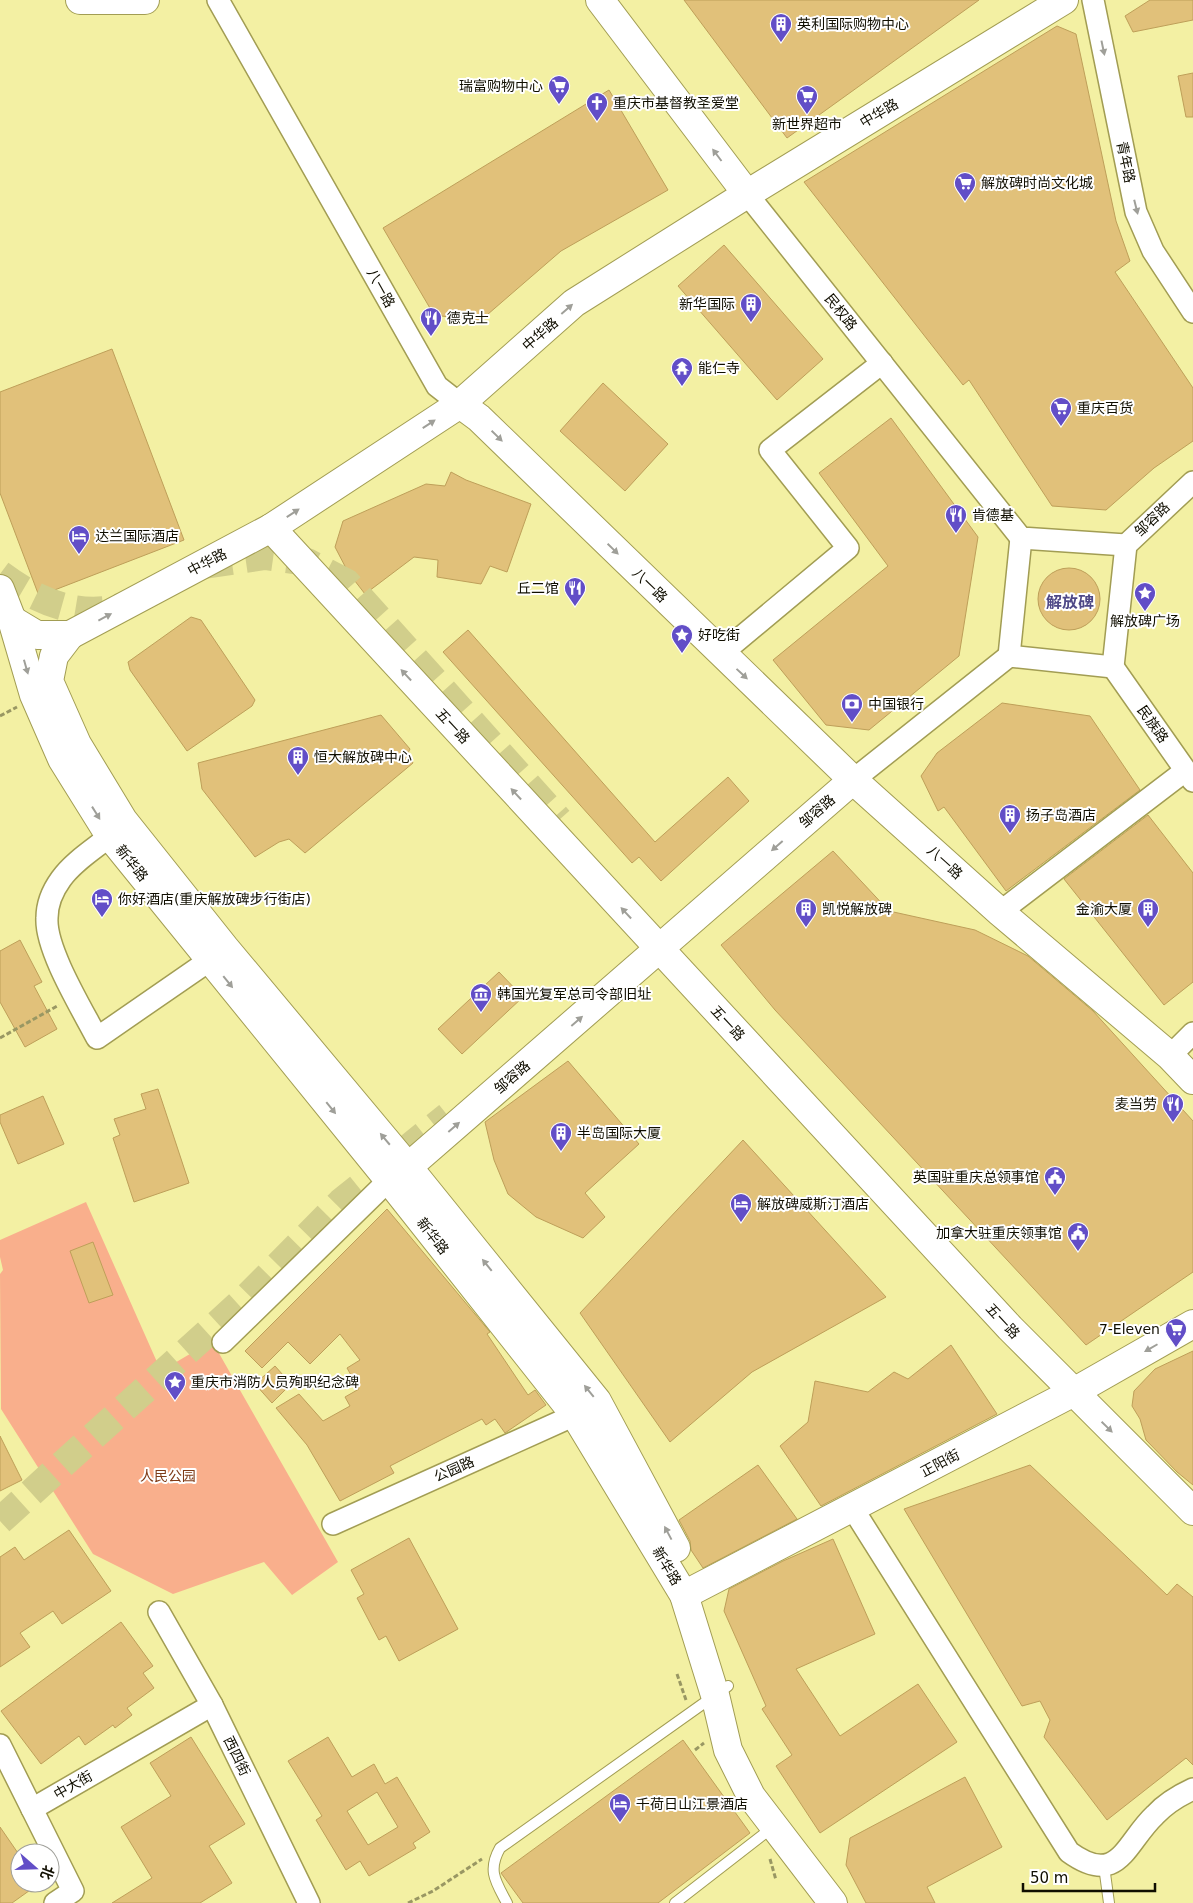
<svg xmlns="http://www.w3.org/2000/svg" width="1193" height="1903" viewBox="0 0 1193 1903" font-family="'DejaVu Sans','Noto Sans SC',sans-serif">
<rect width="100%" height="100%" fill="#f3f0a3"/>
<path fill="#f9af8c" d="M86 1202 161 1371 212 1341 338 1562 292 1595 264 1562 173 1594 93 1554 1 1409 0 1274 3 1270 0 1257V1240Z"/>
<g fill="#e1c17a" stroke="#be9f59" fill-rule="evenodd">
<path d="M684 0H979L787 138Z"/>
<path d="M1150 0H1193V20L1133 32 1125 16Z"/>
<path d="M1057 26 1076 34 1116 221 1130 261 1115 272 1193 388V441L1154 468 1106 510 1052 506 969 380 963 385 804 182Z"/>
<path d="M1193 73V117H1186L1178 76Z"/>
<path d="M609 90 668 190 561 251 480 321 434 315 383 228Z"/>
<path d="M724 245 823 359 777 400 678 286Z"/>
<path d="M112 349 184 540 39 596 0 493V392Z"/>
<path d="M603 383 668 444 625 491 560 431Z"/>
<path d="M891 418 978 537 959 656 869 730 826 725 773 660 888 566 819 473Z"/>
<path d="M451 472 466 480 531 504 507 572 490 566 481 584 437 577 438 560 414 557 365 594 348 572 335 547 343 521 426 484 445 486Z"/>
<circle cx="1069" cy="599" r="31"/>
<path d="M191 617 201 620 255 700 252 706 187 751 130 670 128 662Z"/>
<path d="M468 630 655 842 728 777 749 801 661 881 639 857 632 863 443 652Z"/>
<path d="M1002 703 1090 716 1140 790 1006 891 944 807 938 811 921 776 937 753Z"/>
<path d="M381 715 410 749 408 753 413 763 305 853 289 839 279 842 255 857 202 789 198 763Z"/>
<path d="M1148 815 1193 873V982L1164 1005 1064 879Z"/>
<path d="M833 851 889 911 975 930 1028 956 1093 1011 1193 1121V1272L1086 1345 775 1010 721 945Z"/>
<path d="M20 940 42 982 34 986 57 1029 25 1047 0 1002V951Z"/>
<path d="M499 972 523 997 462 1054 438 1029Z"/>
<path d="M568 1061 639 1144 585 1193 605 1217 583 1238 536 1217 508 1194 494 1160 485 1122Z"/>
<path d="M158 1089 189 1183 134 1202 113 1138 120 1135 114 1119 146 1109 141 1094Z"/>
<path d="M43 1096 64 1144 18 1164 0 1122V1115Z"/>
<path d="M743 1140 886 1297 752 1372 670 1442 580 1313Z"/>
<path d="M387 1209 490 1332 487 1334 528 1395 535 1390 546 1405 505 1433 495 1419 486 1425 482 1419 390 1466 394 1473 340 1501 307 1445 276 1408 299 1394 323 1421 350 1406 345 1397 359 1389 347 1368 360 1360 340 1334 310 1364 288 1342 262 1368 245 1351Z"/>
<path d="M93 1242 113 1295 89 1303 70 1251Z"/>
<path d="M951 1345 997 1414 821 1506 780 1446 808 1422 815 1381 868 1392 894 1372 908 1379Z"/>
<path d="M1193 1351V1485L1177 1472 1146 1440 1140 1419 1132 1406 1134 1391 1155 1369Z"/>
<path d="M275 1366 291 1384 272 1403 255 1384Z"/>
<path d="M0 1436 22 1480 0 1491Z"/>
<path d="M758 1465 797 1519 703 1568 691 1550 690 1541 679 1520Z"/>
<path d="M1030 1465 1167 1595 1177 1584 1193 1597V1765L1186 1758 1107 1820 1044 1737 1050 1720 1040 1701 1022 1706 904 1509Z"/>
<path d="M69 1530 111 1591 62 1624 53 1611 20 1633 30 1647 0 1667V1557L15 1547 24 1560Z"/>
<path d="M409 1538 458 1629 399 1661 386 1636 379 1640 357 1598 364 1594 351 1570Z"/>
<path d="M833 1539 875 1634 796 1669 840 1736 918 1684 957 1742 820 1833 776 1766 792 1755 762 1709 766 1706 724 1611 729 1589 783 1561Z"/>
<path d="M121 1622 153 1666 143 1673 154 1688 127 1708 132 1715 115 1728 113 1725 85 1745 79 1736 41 1764 1 1711Z"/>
<path d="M191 1737 245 1824 209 1846 232 1883 200 1903H112L152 1878 121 1827 171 1796 150 1763Z"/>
<path d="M328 1737 352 1777 374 1764 385 1784 397 1777 430 1832 413 1843 416 1848 369 1876 360 1861 346 1870 316 1820 322 1816 288 1761ZM377 1792 398 1827 368 1845 347 1811Z"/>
<path d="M683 1740 750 1833 658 1903H523L501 1873Z"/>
<path d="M965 1777 1002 1847 927 1887 935 1903H866L846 1865 850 1838Z"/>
<path d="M0 1827 20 1856V1883H40L12 1903H0Z"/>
</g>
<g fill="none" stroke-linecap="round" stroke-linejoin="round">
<g stroke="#d1ce8b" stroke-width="28" stroke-dasharray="28 14" stroke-linecap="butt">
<path d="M204 565 265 556 307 562 347 583 559 820"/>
<path d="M0 574C36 601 81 621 127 605"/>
<path d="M0 1521 247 1297 341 1202 448 1116"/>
</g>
<g stroke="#a29d53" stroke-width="12">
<g id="lane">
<path d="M1104 1866 1109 1903"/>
<path d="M507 1903C496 1882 487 1871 500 1848L728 1686"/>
<path d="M675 1903 773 1827"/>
</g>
</g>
<g stroke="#a29d53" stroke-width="24">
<g id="street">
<path d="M218 0 437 386 460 404"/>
<path d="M1093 0 1136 212 1153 251 1193 312"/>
<path d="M747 194 1021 538 1126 545"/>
<path d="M721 654 848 548 770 450 882 363"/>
<path d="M1009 656 1021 538"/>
<path d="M1113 667 1126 545 1193 482"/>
<path d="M1113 667 1193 781"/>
<path d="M853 780 1009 656 1113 667"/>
<path d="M110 836C94 849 73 862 61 879 53 890 47 904 47 918 45 949 82 1009 97 1038L210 960"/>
<path d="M1000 912 1185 771"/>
<path d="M1170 1056 1193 1033"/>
<path d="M223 1342 389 1180"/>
<path d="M853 1509 1069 1852C1119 1888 1125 1843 1155 1815 1165 1804 1180 1795 1193 1789"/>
<path d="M333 1524 575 1415"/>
<path d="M159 1612 212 1705 309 1903"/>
<path d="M0 1745 32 1809"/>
<path d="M55 1903 73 1891 32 1809 212 1705"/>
</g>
</g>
<g stroke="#a29d53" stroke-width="30">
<g id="secondary">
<path d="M80 0H145"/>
<path d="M600 0 747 194"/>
<path d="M460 404 479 418 853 780 1000 912 1170 1056 1193 1080"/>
<path d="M271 528 1010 1328 1193 1511"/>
<path d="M0 589 12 620 34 695 62 759 110 836 389 1180 575 1415 684 1595 715 1695 728 1750 751 1796 833 1903"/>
<path d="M12 620 37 635H70L271 528 460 404 574 303 747 194 1064 0"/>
<path d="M70 635 54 656 49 681 77 744 123 820 225 948 408 1167 597 1401 676 1548"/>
<path d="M392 1178 408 1167 853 780"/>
<path d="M684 1595 1072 1393 1193 1324"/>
</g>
</g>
<g stroke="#999763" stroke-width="3" stroke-dasharray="5 2.5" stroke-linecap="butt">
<path d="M0 716 17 707"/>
<path d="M0 1038 59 1005"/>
<path d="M677 1674 686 1700"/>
<path d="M695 1750 704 1743"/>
<path d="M770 1859 776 1880"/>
<path d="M408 1903 433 1891 482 1859"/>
</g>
<use href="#lane" stroke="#fff" stroke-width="10"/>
<use href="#street" stroke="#fff" stroke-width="21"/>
<use href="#secondary" stroke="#fff" stroke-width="28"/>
</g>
<defs><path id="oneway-solid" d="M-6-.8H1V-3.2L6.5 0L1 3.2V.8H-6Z" transform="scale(1.25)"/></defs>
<g fill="#9f9f99">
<use href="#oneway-solid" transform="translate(1103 48) rotate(78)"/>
<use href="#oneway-solid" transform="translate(717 155) rotate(-127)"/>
<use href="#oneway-solid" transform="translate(1136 207) rotate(76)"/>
<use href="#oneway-solid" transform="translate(567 309) rotate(-41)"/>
<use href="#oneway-solid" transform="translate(429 424) rotate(-33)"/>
<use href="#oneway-solid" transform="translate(497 436) rotate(44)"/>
<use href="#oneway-solid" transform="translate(293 513) rotate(-33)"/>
<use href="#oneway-solid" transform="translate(613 549) rotate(44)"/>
<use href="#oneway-solid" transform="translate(105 617) rotate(-28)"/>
<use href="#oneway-solid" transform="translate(26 667) rotate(74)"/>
<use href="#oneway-solid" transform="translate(742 674) rotate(43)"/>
<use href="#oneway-solid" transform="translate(406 675) rotate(-133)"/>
<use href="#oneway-solid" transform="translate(516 794) rotate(-133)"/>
<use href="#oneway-solid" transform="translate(96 813) rotate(58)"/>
<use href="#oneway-solid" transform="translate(777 846) rotate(139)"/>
<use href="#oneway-solid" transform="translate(626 913) rotate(-133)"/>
<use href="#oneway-solid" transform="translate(228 982) rotate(51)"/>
<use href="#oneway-solid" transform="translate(577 1021) rotate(-41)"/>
<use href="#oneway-solid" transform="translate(331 1108) rotate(51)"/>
<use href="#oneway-solid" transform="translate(454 1127) rotate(-41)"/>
<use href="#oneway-solid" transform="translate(385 1139) rotate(-130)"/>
<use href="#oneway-solid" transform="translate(487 1265) rotate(-129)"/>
<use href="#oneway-solid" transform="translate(1151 1348) rotate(150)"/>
<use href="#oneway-solid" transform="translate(589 1391) rotate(-129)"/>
<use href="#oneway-solid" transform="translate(1107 1427) rotate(44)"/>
<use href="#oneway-solid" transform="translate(668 1533) rotate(-118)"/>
</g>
<defs>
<g id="building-pin" transform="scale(1.125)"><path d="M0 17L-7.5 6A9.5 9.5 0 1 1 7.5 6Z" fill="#624ec7" stroke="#fff"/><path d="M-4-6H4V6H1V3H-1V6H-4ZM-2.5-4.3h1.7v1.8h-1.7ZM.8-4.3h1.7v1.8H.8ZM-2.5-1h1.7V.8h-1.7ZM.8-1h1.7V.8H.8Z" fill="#fff"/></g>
<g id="supermarket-pin" transform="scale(1.125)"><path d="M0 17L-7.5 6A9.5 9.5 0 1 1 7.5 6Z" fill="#624ec7" stroke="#fff"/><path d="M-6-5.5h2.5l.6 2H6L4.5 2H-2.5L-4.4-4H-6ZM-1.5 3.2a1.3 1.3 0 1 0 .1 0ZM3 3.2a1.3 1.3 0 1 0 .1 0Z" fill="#fff"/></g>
<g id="church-pin" transform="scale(1.125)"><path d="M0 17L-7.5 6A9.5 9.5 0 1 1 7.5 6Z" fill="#624ec7" stroke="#fff"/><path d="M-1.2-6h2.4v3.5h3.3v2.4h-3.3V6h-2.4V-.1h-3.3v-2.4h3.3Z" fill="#fff"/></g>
<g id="restaurant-pin" transform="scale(1.125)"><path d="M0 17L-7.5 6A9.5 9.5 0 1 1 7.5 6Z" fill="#624ec7" stroke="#fff"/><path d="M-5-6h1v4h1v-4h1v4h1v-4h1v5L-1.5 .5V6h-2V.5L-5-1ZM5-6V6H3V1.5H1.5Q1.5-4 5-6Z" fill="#fff"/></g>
<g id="temple-pin" transform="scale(1.125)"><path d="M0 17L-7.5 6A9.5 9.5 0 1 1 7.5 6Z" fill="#624ec7" stroke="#fff"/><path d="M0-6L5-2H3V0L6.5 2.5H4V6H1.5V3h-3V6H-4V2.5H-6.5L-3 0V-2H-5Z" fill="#fff"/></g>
<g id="hotel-pin" transform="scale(1.125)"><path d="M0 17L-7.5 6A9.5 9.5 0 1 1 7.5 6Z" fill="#624ec7" stroke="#fff"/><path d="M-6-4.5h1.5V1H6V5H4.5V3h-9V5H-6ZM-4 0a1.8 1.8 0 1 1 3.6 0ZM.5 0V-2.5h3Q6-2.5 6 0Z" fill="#fff"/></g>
<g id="sight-pin" transform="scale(1.125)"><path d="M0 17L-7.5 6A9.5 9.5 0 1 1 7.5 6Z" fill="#624ec7" stroke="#fff"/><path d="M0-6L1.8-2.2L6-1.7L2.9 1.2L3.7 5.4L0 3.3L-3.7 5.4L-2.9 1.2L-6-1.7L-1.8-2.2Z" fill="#fff"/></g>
<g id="bank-pin" transform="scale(1.125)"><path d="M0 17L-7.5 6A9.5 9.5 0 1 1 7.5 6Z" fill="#624ec7" stroke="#fff"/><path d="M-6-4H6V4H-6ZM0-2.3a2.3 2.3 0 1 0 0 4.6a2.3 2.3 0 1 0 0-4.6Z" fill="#fff"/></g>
<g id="museum-pin" transform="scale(1.125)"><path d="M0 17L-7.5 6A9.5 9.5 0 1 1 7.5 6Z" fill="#624ec7" stroke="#fff"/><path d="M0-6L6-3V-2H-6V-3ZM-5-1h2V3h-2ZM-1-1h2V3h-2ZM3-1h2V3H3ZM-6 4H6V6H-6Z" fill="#fff"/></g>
<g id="civic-pin" transform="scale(1.125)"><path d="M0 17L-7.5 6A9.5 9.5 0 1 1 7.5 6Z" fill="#624ec7" stroke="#fff"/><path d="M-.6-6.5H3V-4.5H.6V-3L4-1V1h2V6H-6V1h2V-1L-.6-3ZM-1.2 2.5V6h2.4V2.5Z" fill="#fff"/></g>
</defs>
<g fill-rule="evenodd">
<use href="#building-pin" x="781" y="24"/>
<use href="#supermarket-pin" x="559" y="86"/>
<use href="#supermarket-pin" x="807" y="96"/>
<use href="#church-pin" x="597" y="103"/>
<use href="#supermarket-pin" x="965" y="183"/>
<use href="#building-pin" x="751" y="304"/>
<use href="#restaurant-pin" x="431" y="318"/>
<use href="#temple-pin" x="682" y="368"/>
<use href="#supermarket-pin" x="1061" y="408"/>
<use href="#restaurant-pin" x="956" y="515"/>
<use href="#hotel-pin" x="79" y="536"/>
<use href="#restaurant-pin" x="575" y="588"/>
<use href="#sight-pin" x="1145" y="593"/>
<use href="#sight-pin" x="682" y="635"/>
<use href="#bank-pin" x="852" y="704"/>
<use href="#building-pin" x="298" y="757"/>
<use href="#building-pin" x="1010" y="815"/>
<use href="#hotel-pin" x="102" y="899"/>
<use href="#building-pin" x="806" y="909"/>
<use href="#building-pin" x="1148" y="909"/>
<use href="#museum-pin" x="481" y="994"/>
<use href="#restaurant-pin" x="1173" y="1104"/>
<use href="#building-pin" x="561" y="1133"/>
<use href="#civic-pin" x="1055" y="1177"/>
<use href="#hotel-pin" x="741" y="1204"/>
<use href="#civic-pin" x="1078" y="1233"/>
<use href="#supermarket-pin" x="1176" y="1329"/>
<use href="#sight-pin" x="175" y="1382"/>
<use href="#hotel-pin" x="620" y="1804"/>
</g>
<g text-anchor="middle" stroke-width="4" stroke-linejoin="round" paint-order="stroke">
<g font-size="14" fill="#100e00" stroke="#fff" text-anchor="start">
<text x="797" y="29">英利国际购物中心</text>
<text x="543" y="91" text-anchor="end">瑞富购物中心</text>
<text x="613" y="108">重庆市基督教圣爱堂</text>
<text x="807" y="129" text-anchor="middle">新世界超市</text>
<text x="981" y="188">解放碑时尚文化城</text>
<text x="735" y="309" text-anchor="end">新华国际</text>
<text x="447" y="323">德克士</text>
<text x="698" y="373">能仁寺</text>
<text x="1077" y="413">重庆百货</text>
<text x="972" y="520">肯德基</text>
<text x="95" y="541">达兰国际酒店</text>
<text x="559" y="593" text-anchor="end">丘二馆</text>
<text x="1145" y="626" text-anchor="middle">解放碑广场</text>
<text x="698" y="640">好吃街</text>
<text x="868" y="709">中国银行</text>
<text x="314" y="762">恒大解放碑中心</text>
<text x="1026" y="820">扬子岛酒店</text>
<text x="118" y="904">你好酒店(重庆解放碑步行街店)</text>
<text x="822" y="914">凯悦解放碑</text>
<text x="1132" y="914" text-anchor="end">金渝大厦</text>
<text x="497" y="999">韩国光复军总司令部旧址</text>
<text x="1157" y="1109" text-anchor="end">麦当劳</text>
<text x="577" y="1138">半岛国际大厦</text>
<text x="1039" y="1182" text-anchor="end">英国驻重庆总领事馆</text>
<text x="757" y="1209">解放碑威斯汀酒店</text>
<text x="1062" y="1238" text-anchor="end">加拿大驻重庆领事馆</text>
<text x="1160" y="1334" text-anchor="end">7-Eleven</text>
<text x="191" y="1387">重庆市消防人员殉职纪念碑</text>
<text x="636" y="1809">千荷日山江景酒店</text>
</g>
<g font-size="14" fill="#100e00" stroke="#fff">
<text transform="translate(879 113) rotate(-31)" y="5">中华路</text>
<text transform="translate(1126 162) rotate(78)" y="5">青年路</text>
<text transform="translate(381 288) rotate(61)" y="5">八一路</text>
<text transform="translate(841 312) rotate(51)" y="5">民权路</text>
<text transform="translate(540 334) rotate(-41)" y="5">中华路</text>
<text transform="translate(1152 519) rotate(-44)" y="5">邹容路</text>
<text transform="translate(207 562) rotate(-28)" y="5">中华路</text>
<text transform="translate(650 585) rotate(44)" y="5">八一路</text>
<text transform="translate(1153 724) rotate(55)" y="5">民族路</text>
<text transform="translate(453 726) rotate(47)" y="5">五一路</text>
<text transform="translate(817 811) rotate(-41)" y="5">邹容路</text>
<text transform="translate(945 862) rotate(42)" y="5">八一路</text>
<text transform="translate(132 863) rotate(51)" y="5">新华路</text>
<text transform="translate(728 1023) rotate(47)" y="5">五一路</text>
<text transform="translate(512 1077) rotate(-41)" y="5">邹容路</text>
<text transform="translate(433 1236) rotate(52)" y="5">新华路</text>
<text transform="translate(1003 1321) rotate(47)" y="5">五一路</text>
<text transform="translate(940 1463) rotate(-28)" y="5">正阳街</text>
<text transform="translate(454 1469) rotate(-24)" y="5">公园路</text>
<text transform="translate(667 1566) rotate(59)" y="5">新华路</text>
<text transform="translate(237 1756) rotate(64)" y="5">西四街</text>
<text transform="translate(73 1785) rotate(-30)" y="5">中大街</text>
</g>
<g font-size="14" fill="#7f3b17" stroke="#fff">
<text x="168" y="1481">人民公园</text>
</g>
<g font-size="16" font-weight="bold" fill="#4f4987" stroke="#fff">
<text x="1070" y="608">解放碑</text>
</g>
</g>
<g transform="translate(35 1868) rotate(110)"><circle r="24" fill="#ffffff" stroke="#9f9f99"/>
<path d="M0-4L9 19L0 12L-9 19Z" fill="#624ec7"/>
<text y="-8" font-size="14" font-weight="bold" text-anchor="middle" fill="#100e00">北</text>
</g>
<path d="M1023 1883v8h132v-8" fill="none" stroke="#100e00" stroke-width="2.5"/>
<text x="1030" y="1883" font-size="15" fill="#100e00" stroke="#ffffff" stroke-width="4" paint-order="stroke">50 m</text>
</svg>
